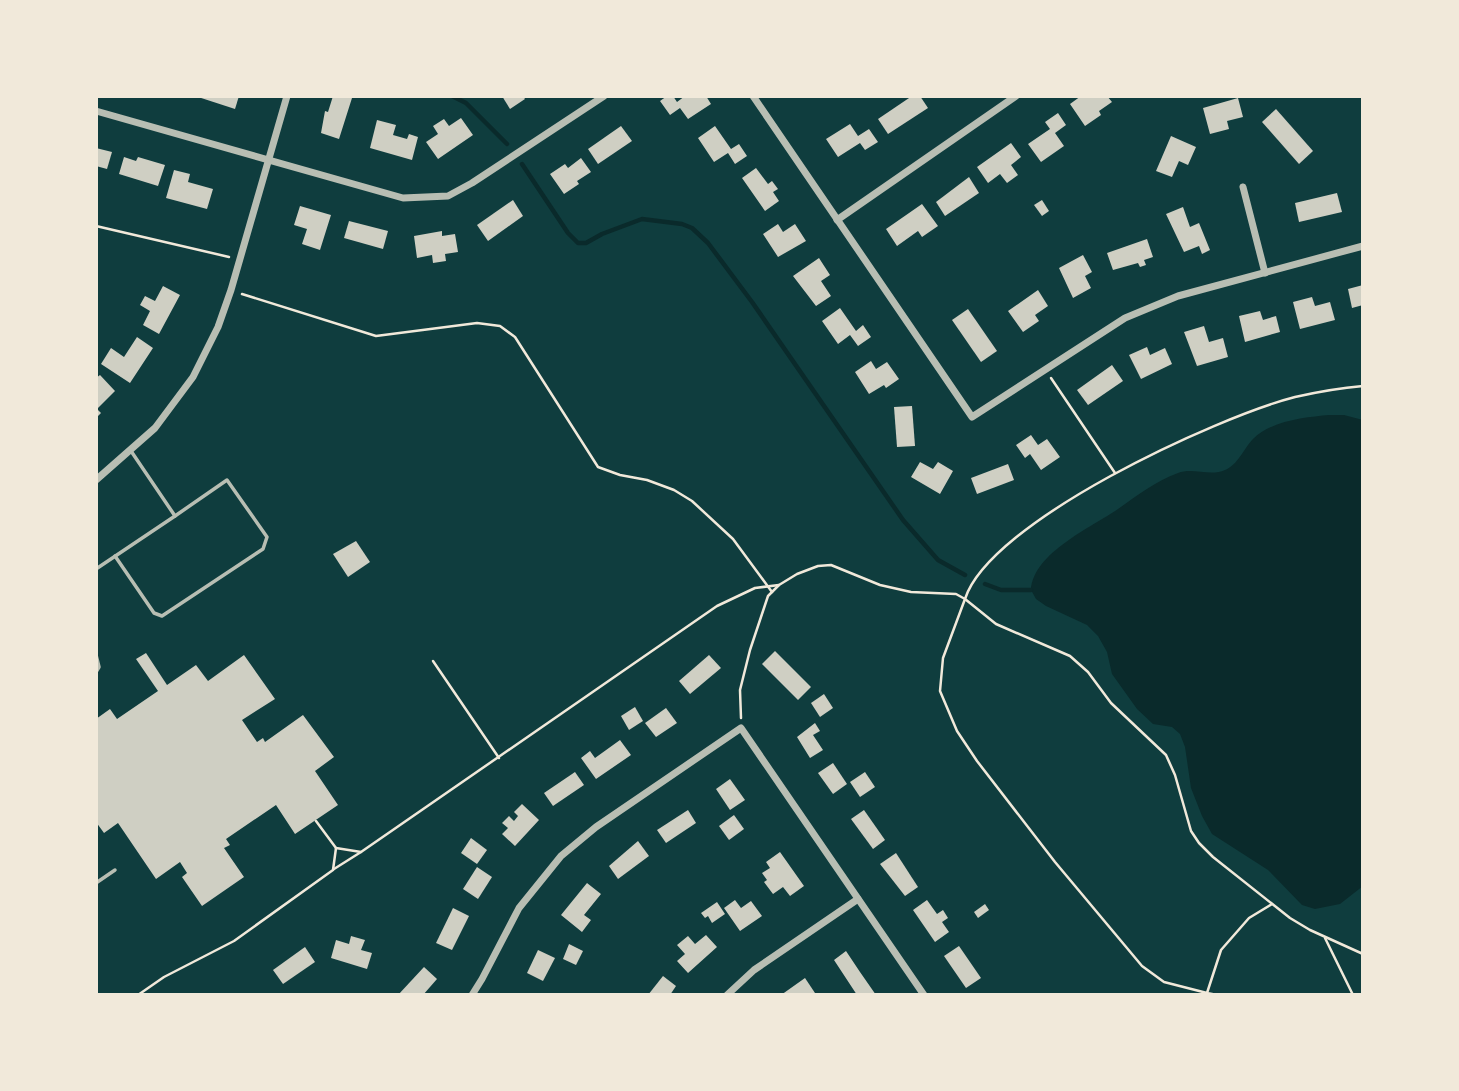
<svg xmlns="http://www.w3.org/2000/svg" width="1459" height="1091" viewBox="0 0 1459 1091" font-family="'Alegreya Sans',sans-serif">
<rect width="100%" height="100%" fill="#0f3d3e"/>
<path fill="#0a2a2b" d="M1329 415H1344L1363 420V886L1340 904 1315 909 1302 905 1268 870 1212 834 1202 816 1191 788 1185 747 1180 734 1172 727 1153 724 1137 709 1112 674 1107 652 1098 636 1087 625 1046 606 1036 599 1031 590C1033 553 1092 527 1118 509 1138 495 1156 481 1178 473 1193 467 1210 477 1225 470 1238 465 1244 448 1253 439 1270 421 1306 417 1329 415Z"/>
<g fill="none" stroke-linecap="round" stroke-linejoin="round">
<g stroke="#0a2a2b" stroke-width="4.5">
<path d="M452 96 466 103 507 144"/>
<path d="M522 164 568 233 578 243H586L602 234 642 219 682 224 692 228 708 243 752 302 903 520 938 560 965 575"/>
<path d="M985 584 1001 590H1031"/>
</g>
</g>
<g fill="#cfcfc3">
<path d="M195 96H239L235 109Z"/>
<path d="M333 96 352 98 339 139 321 133 325 111 328 112Z"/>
<path d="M502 96H523L525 99 510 109Z"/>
<path d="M667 96H673L677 102 685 96H706L711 104 688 119 680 108 670 115 660 101Z"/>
<path d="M912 96H920L928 108 888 134 878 119Z"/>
<path d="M1081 96H1107L1112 102 1099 111 1101 115 1085 126 1070 104Z"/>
<path d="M1238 98 1243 117 1227 121 1229 129 1210 134 1203 108Z"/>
<path d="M1276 109 1313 151 1299 164 1262 122Z"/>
<path d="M1058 113 1066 125 1055 133 1064 146 1041 162 1028 144 1050 129 1045 122Z"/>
<path d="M461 118 473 135 438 159 426 142 438 134 433 126 444 119 449 126Z"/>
<path d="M377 120 396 125 393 135 407 139 409 134 418 137 412 160 370 148Z"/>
<path d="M850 124 858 136 869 129 878 142 865 150 860 143 838 157 826 139Z"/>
<path d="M621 126 632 141 598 164 588 149Z"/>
<path d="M715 126 731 149 739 144 747 156 735 164 728 153 714 162 698 138Z"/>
<path d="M1171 136 1196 147 1188 165 1179 161 1172 177 1156 171Z"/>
<path d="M1011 143 1021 157 1011 165 1018 175 1007 183 1000 174 988 183 977 167Z"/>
<path d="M96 148 112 152 107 169 96 166Z"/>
<path d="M124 157 136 161 138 157 165 165 158 186 119 174Z"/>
<path d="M581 158 591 172 577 181 579 184 564 194 550 174 565 164 568 168Z"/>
<path d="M756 168 768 184 772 181 778 189 773 192 779 201 765 211 742 178Z"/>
<path d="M174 170 190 174 188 182 213 189 207 209 166 198Z"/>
<path d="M969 177 979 193 945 216 936 202Z"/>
<path d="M1337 193 1342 212 1299 222 1295 203Z"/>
<path d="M513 200 523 216 488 241 477 225Z"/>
<path d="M1042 200 1049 211 1042 216 1034 205Z"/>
<path d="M922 204 938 226 922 237 918 231 897 246 886 229Z"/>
<path d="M300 206 331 215 320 250 302 244 307 229 294 225Z"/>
<path d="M1183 207 1190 227 1199 223 1210 250 1202 254 1199 246 1184 252 1166 214Z"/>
<path d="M349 221 388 231 383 249 344 238Z"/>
<path d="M778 224 783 232 795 224 806 241 778 257 763 234Z"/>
<path d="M442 231V236L455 234 458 252 445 254 446 261 433 263 432 255 417 258 414 236Z"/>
<path d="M1147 239 1153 257 1144 260 1146 265 1140 267 1138 263 1113 270 1107 253Z"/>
<path d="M1083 255 1092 272 1085 276 1091 288 1073 298 1059 268Z"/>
<path d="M819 258 830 275 821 281 831 296 816 306 793 276Z"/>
<path d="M1363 285V305L1352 308 1348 289Z"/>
<path d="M163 286 180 295 159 334 143 325 150 311 140 305 145 296 155 301Z"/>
<path d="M1038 290 1048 306 1035 315 1039 321 1023 332 1008 311Z"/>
<path d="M1312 297 1315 306 1330 302 1335 320 1300 329 1293 302Z"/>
<path d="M840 308 856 331 863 325 871 337 858 346 850 335 838 344 822 321Z"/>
<path d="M968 309 997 351 981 362 952 320Z"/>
<path d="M1260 311 1263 320 1276 316 1280 332 1245 342 1239 316Z"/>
<path d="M1204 326 1209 342 1223 338 1228 357 1197 366 1184 332Z"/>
<path d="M137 337 153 348 130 383 101 364 111 348 124 357Z"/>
<path d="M1147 347 1150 355 1165 348 1172 364 1141 379 1129 355Z"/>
<path d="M871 361 876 369 887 362 899 379 886 388 884 385 869 394 855 372Z"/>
<path d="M1112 365 1123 381 1088 405 1077 390Z"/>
<path d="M100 375 115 391 97 409 101 413 96 418V378Z"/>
<path d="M912 406 915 446 897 447 894 407Z"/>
<path d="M1031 435 1038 445 1047 439 1060 457 1041 470 1030 454 1025 458 1016 445Z"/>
<path d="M920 462 933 469 938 462 953 471 940 494 911 477Z"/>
<path d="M1008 464 1014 480 977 494 971 478Z"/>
<path d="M356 541 370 562 348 577 333 554Z"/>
<path d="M775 651 811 687 798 700 762 664Z"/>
<path d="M146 653 167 685 196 665 208 681 244 655 275 699 242 720 257 742 263 738 265 742 303 715 334 757 315 771 338 805 295 834 276 805 226 839 230 845 224 848 244 877 202 906 182 877 187 873 180 862 156 879 118 823 104 833 96 822V719L110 709 117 719 158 691 136 659Z"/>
<path d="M709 655 721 668 690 694 679 681Z"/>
<path d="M824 694 833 708 820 717 811 703Z"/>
<path d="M635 707 643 721 629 730 621 716Z"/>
<path d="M666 708 677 723 656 737 645 723Z"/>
<path d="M815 723 820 731 813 735 823 750 810 758 797 737Z"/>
<path d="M620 740 631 755 596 779 581 758 590 751 595 758Z"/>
<path d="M833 763 847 784 833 794 818 773Z"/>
<path d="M575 772 584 785 553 806 544 793Z"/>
<path d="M865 772 875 787 860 797 850 782Z"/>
<path d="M730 779 745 800 730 810 716 789Z"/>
<path d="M522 804 539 820 515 846 502 834 508 828 502 823 509 816 514 821 518 816 514 812Z"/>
<path d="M688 810 696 823 666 843 657 830Z"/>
<path d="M864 810 885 840 873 849 851 819Z"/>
<path d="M734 815 744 829 729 840 719 826Z"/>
<path d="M471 838 487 850 477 864 461 853Z"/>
<path d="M638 841 649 856 618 879 609 866Z"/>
<path d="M780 852 804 886 790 896 783 887 773 894 764 882 767 880 762 873 770 868 766 862Z"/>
<path d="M896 853 918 887 905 896 880 864Z"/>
<path d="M477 867 492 877 478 899 463 889Z"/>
<path d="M587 883 601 894 584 915 591 920 582 932 561 915Z"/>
<path d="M735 900 741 908 751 901 762 916 740 931 724 908Z"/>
<path d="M927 900 937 914 943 910 948 918 942 922 949 932 935 942 913 910Z"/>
<path d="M717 902 725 914 712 923 708 916 705 918 701 913Z"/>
<path d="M985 904 989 910 978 918 974 912Z"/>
<path d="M453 908 469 916 452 950 436 943Z"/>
<path d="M706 935 717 947 688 973 677 961 685 954 677 945 688 936 695 944Z"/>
<path d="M351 936 365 940 361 950 372 953 367 969 331 958 336 940 349 944Z"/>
<path d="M569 944 583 951 576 965 563 959Z"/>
<path d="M959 946 981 978 966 988 944 956Z"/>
<path d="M305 947 315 962 283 984 273 970Z"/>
<path d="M538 950 555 958 543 981 527 973Z"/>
<path d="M846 951 860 972 876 995H857L834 960Z"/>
<path d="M424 967 437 979 423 995H398Z"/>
<path d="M663 976 676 986 670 995H648Z"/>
<path d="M805 978 815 993 781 995Z"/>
</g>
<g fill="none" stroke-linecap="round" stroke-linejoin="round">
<g stroke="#f1e9da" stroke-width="2.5">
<path d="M96 226 229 257"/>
<path d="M242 294 376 336 477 323 500 326 515 337 598 467 620 475 647 480 674 490 692 501 733 539 772 592"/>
<path d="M1051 378 1115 473"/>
<path d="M1363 386C1340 388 1317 392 1295 397 1217 417 990 521 965 599L996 624 1070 656 1088 672 1111 703 1166 755 1175 775 1191 831 1199 843 1213 857 1290 918 1310 930 1363 954"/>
<path d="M433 661 499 758"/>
<path d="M741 718 740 690 750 650 768 596 779 585 797 574 818 566 831 565 880 585 911 592 956 594 965 599 943 658 940 691 957 731 977 761 1055 862 1142 966 1164 982 1207 993 1206 995"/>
<path d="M316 821 336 848 361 852 717 606 755 588 779 585"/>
<path d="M334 869 361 852"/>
<path d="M1325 938 1353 995"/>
<path d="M138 995 164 977 234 941 333 870 336 848"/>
<path d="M1217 995 1207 993 1221 950 1249 918 1272 904"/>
</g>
<g stroke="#b8beb3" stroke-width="3.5">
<path d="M115 556 154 613 162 616 263 549 267 537 227 480 175 516"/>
<path d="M96 569 175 516 131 451"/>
<path d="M96 655 99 667 96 672"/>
<path d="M96 883 115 870"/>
</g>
<g stroke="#b8beb3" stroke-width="7">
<path d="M753 96 972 417 1125 318 1178 296 1363 246"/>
<path d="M96 111 403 198 448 196 472 183 604 96"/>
<path d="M1243 187 1265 273"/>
<path d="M837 220 1016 96"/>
<path d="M96 480 155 428 193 377 218 327 231 290 287 96"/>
<path d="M472 995 482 979 519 908 561 856 596 827 741 728 924 995"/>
<path d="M727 995 754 970 858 899"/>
</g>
</g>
<rect width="1459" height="1091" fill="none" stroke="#f1e9da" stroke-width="196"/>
</svg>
